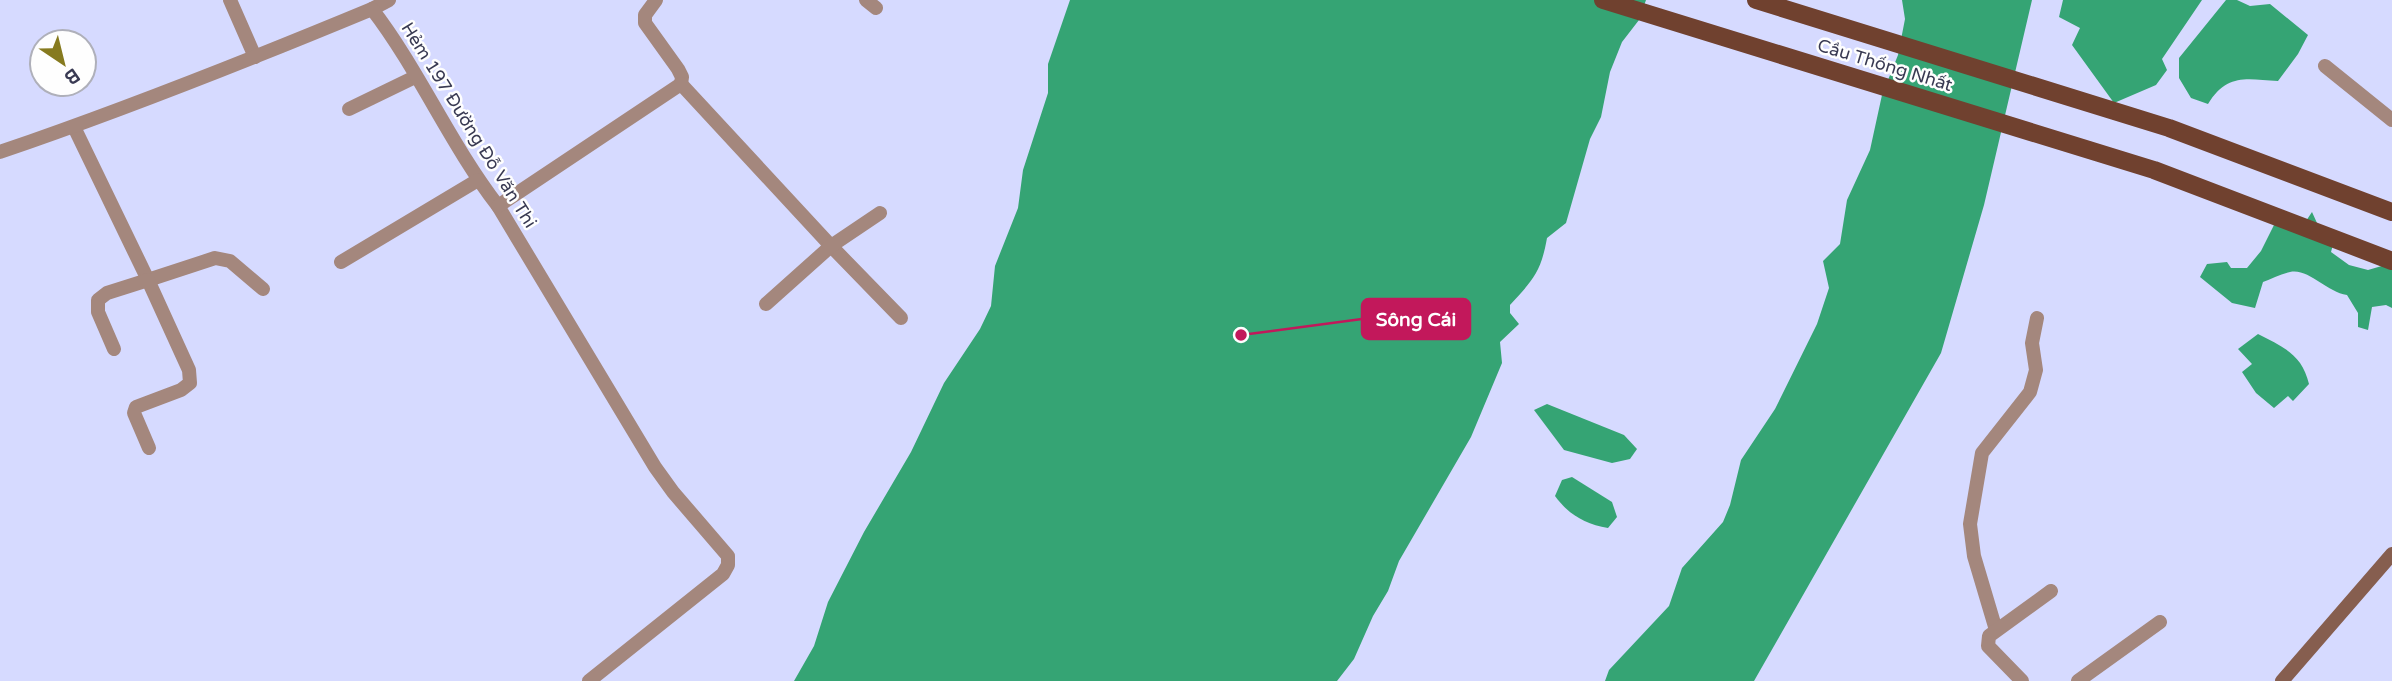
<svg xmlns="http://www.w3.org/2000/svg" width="2392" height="681" viewBox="0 0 2392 681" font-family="'Varela Round',sans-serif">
<rect width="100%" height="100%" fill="#d6daff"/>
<g fill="#35a474">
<path d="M1070 0H1646L1639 20 1622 42 1610 72 1601 117 1590 139 1566 223 1547 238C1541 272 1533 280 1510 305V313L1519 324 1500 342 1502 363 1471 437 1399 561 1388 591 1373 616 1354 659 1337 681H794L814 646 828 602 864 532 911 452 944 383 980 329 991 306 995 266 1018 208 1023 170 1048 93V64Z"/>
<path d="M1902 0H2032L1984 205 1941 353 1754 681H1605L1609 670 1669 606 1682 568 1723 522 1730 505 1741 460 1775 409 1817 324 1829 288 1823 261 1840 244 1847 200 1870 150 1882 95 1898 55 1905 19Z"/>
<path d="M2063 0H2202L2162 59 2167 70 2156 85 2114 103 2072 45 2080 28 2059 17Z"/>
<path d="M2226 0H2237L2250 6 2270 4 2308 35 2298 54 2278 81C2246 79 2227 73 2208 104L2191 98 2179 78V58Z"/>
<path d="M2312 212 2322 234 2334 241 2331 252 2349 265 2368 270 2392 263V308L2386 305 2372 307 2368 330 2358 327V313L2347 295C2326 292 2309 268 2290 272 2281 274 2271 279 2263 282L2255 308 2232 303 2200 277 2207 264 2227 262 2231 268H2247L2261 251 2275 223 2304 224Z"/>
<path d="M2258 334C2283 347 2302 354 2309 384L2293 401 2288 396 2274 408 2256 393 2242 372 2252 364 2238 349Z"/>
<path d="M1547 404 1624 435 1637 449 1630 459 1612 463 1564 450 1534 410Z"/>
<path d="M1572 477 1612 502 1617 517 1608 528C1585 524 1569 515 1555 496L1562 480Z"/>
</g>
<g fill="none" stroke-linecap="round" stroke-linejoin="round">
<g stroke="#a4877d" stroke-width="14">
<path d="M230 0 255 57"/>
<path d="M656 0 645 15V23L678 69 682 77 681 84"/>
<path d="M866 0 876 8"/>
<path d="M372 9 389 0"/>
<path d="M2325 66 2392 120"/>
<path d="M349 109 415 77"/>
<path d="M74 127 148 280 215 258 230 261 263 289"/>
<path d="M0 152C126 109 249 60 372 9 419 70 450 144 498 206L655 467 673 492 728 556V565L723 574 589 681"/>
<path d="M498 206 681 84 831 246 901 318"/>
<path d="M341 262 478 180"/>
<path d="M766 304 831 246 880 213"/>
<path d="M114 349 98 312V300L107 293 148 280 189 370 190 383 181 390 136 407 134 413 149 448"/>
<path d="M1996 630 1974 556 1970 524 1982 453 2030 392 2036 370 2032 343 2037 318"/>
<path d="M2022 681 1988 646 1989 636 2051 591"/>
<path d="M2078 681 2160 622"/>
</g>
<path stroke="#865e4f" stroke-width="14" d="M2282 681 2392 554"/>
<g stroke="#70412f" stroke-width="18">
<path d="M1603 0 2154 170 2392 261"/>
<path d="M1756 0 2169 128 2392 212"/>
</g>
</g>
<g text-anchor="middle" stroke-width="5" stroke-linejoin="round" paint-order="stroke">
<g font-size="18" fill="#393a53" stroke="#fefefe">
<text transform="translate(1885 65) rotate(17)" y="6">Cầu Thống Nhất</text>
<text transform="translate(469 125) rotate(58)" y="6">Hẻm 197 Đường Đỗ Văn Thi</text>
</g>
</g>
<path fill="none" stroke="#c2185b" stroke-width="2.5" d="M1241 335L1362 319"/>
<circle fill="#c2185b" stroke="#fefefe" stroke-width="2.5" cx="1241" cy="335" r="7"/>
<rect fill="#c2185b" stroke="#c2185b" stroke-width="2.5" x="1362" y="299" width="108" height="40" rx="7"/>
<g font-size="19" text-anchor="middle" font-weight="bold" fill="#fff">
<text x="1416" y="326">Sông Cái</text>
</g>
<g transform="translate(63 63) rotate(145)"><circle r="33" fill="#fefefe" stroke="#afb0ba" stroke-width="2"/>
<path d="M0-5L12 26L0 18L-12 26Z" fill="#867a1f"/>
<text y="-10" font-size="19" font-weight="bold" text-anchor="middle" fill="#393a53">B</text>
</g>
</svg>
